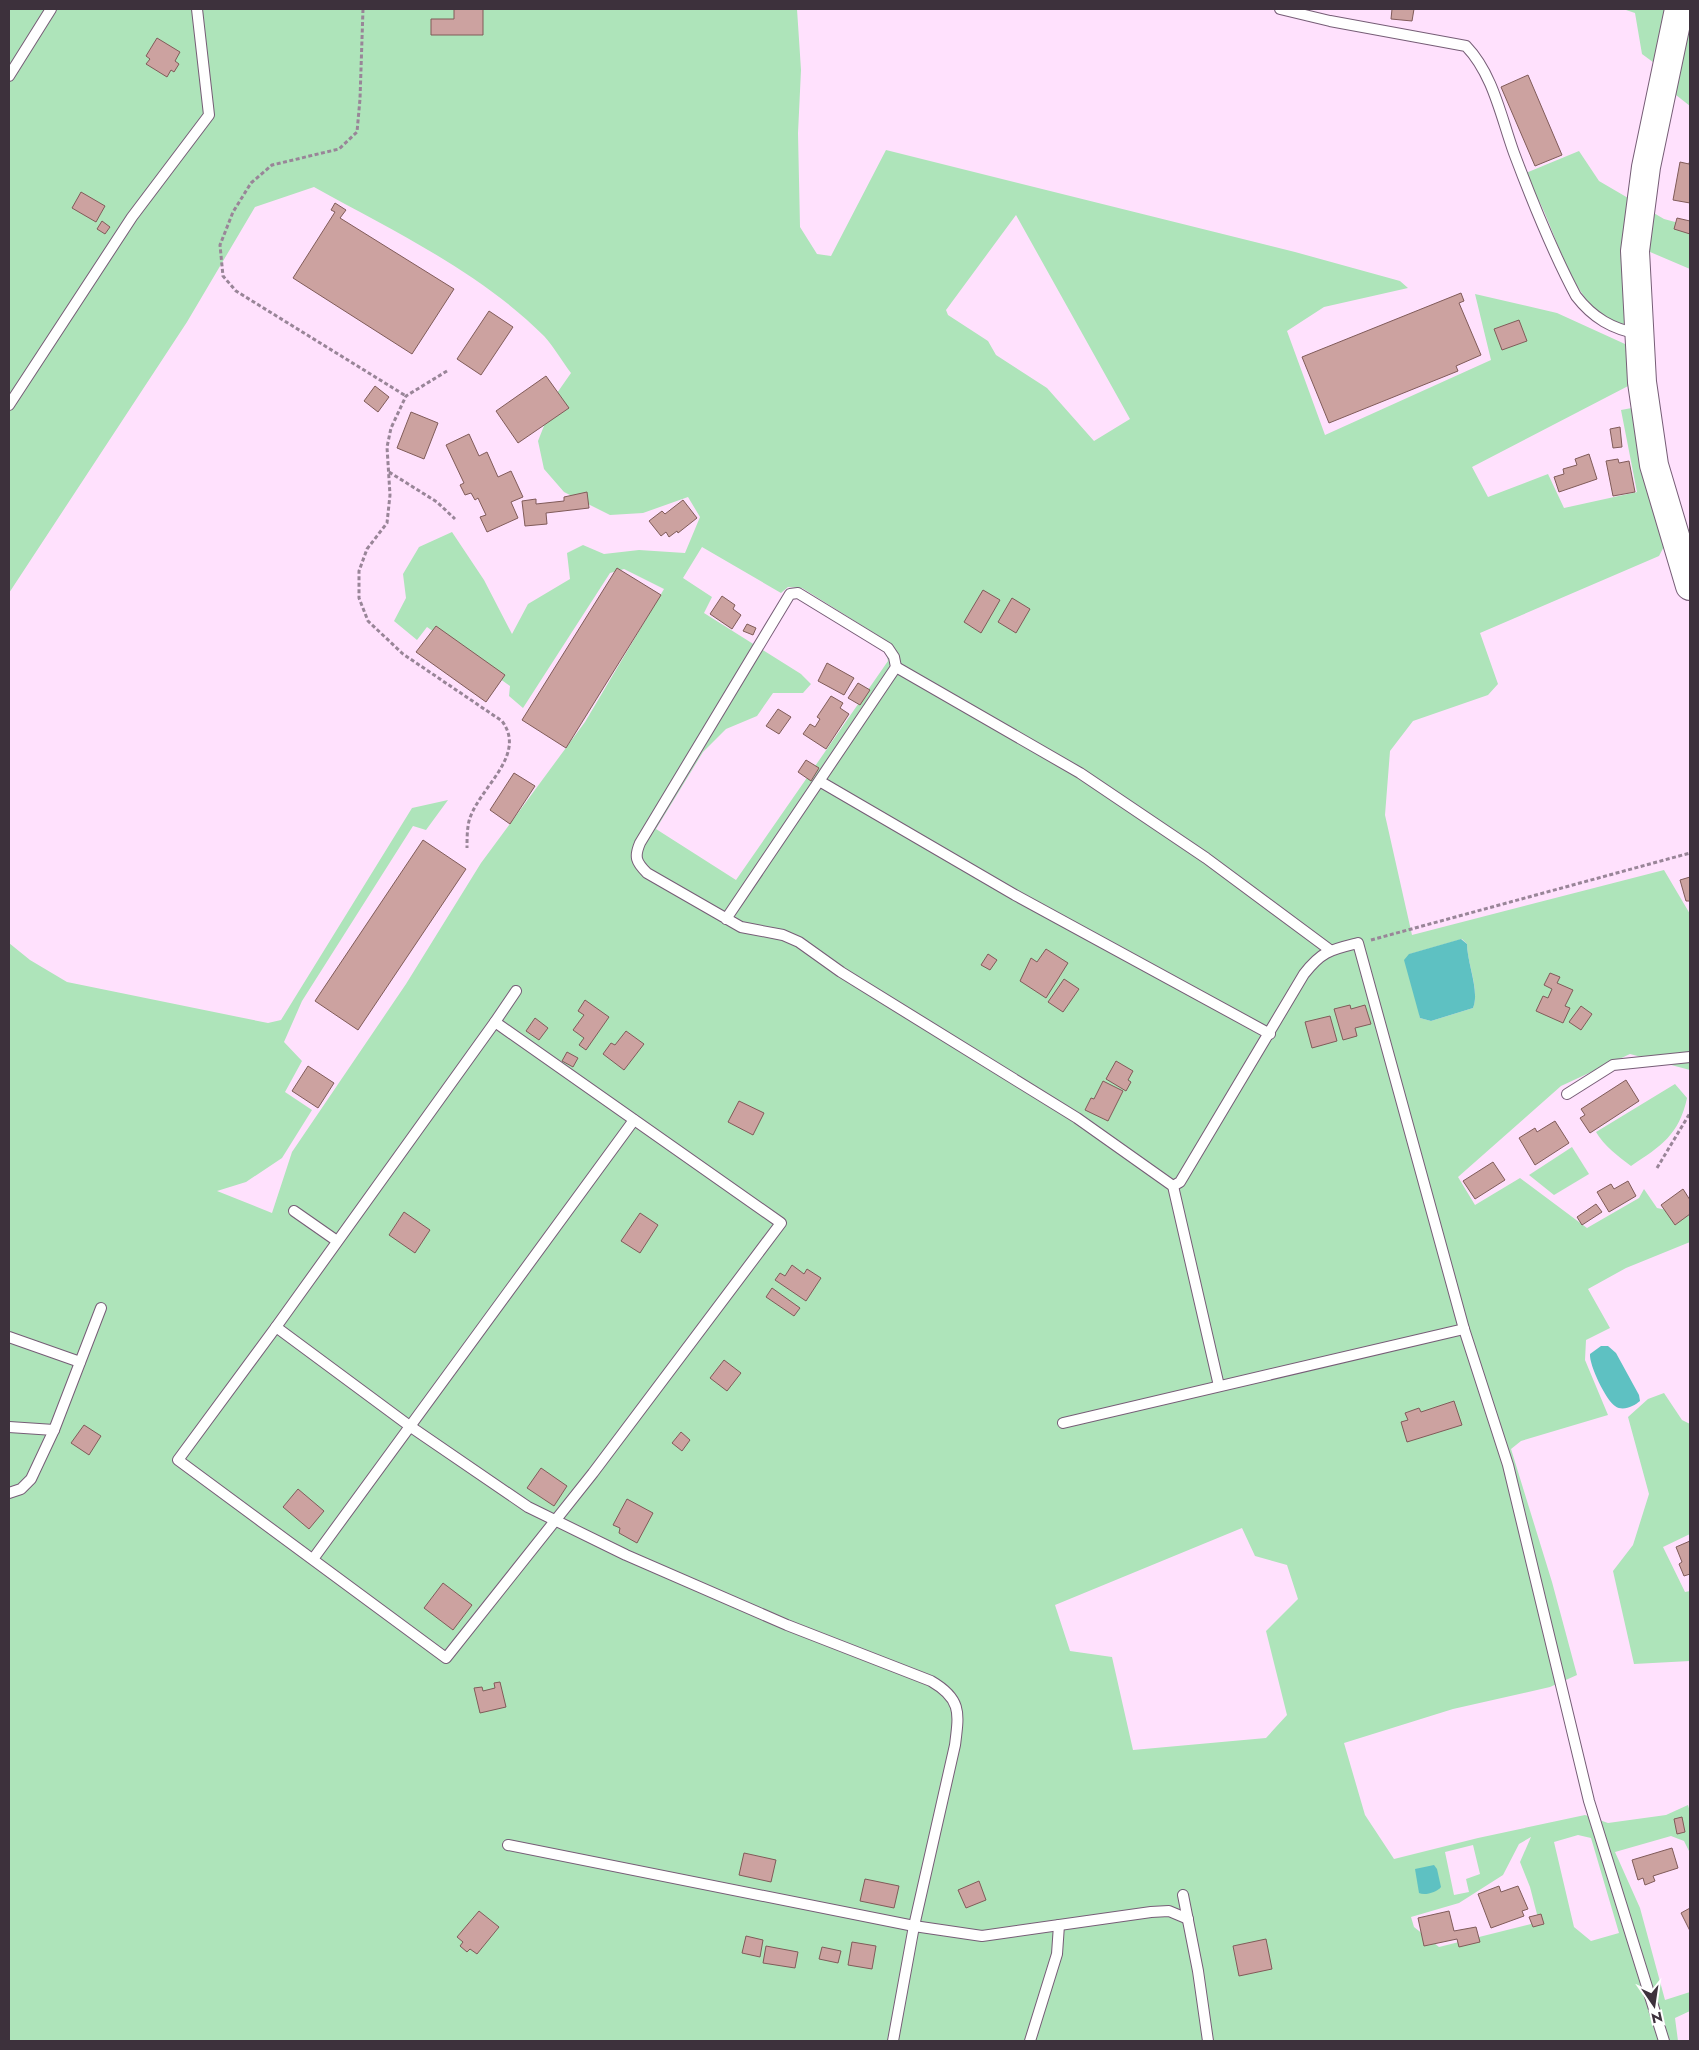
<svg xmlns="http://www.w3.org/2000/svg" width="1699" height="2050" viewBox="0 0 1699 2050" font-family="Jost,sans-serif">
<rect width="100%" height="100%" fill="#ffe1fd"/>
<g fill="#aee4ba" fill-rule="evenodd">
<path d="M9 9H797L801 70 798 133 800 227 817 254 831 256 886 150 1295 252 1400 281 1408 288 1324 307 1287 331 1325 435 1491 360 1475 294 1557 313 1625 344 1632 384 1472 467 1488 497 1548 474 1564 508 1637 492 1621 410 1637 407 1668 539 1659 556 1480 633 1498 684 1488 695 1413 721 1390 751 1385 815 1412 935 1664 870 1690 914V1070L1630 1054 1561 1086 1458 1177 1475 1205 1520 1178 1587 1228 1639 1198 1644 1189 1657 1208 1681 1213 1690 1210V1242L1626 1268 1588 1289 1610 1328 1586 1340 1585 1360 1608 1415 1521 1441 1511 1449 1552 1582 1577 1675 1550 1687 1453 1709 1344 1743 1365 1815 1394 1859 1478 1838 1585 1815 1608 1823 1666 1815 1688 1805 1690 1812V1853L1684 1841 1671 1836 1615 1852 1640 1908 1665 2000 1690 1992V2011L1675 2018 1678 2041H9V943L30 960 67 982 268 1023 281 1020 412 808 448 800 426 830 413 826 302 1001 284 1042 302 1061 285 1092 312 1110 282 1158 246 1182 217 1191 272 1213 292 1152 406 984 481 863 585 722 664 589 624 569 610 573 523 708 509 696 510 686 427 627 417 640 394 621 406 598 403 574 419 547 452 532 484 580 512 634 528 604 570 579 567 553 583 545 604 554 639 550 685 553 700 517 688 497 643 513 610 515 564 492 544 469 538 441 557 393 571 373C562 361 554 347 544 336 479 271 393 231 314 187L255 207 187 322 9 593ZM1016 215 1130 419 1094 441 1047 388 996 355 988 341 948 315 946 310ZM702 547 781 593 788 587 802 588 882 638 888 661 736 880 656 829 703 752 726 729 757 716 773 693H803L811 684 801 674 704 613 712 597 683 578ZM1462 939 1467 944C1467 964 1480 989 1473 1008L1431 1021 1420 1018 1410 954ZM1242 1528 1255 1556 1287 1565 1298 1599 1266 1631 1287 1715 1266 1738 1133 1750 1112 1657 1070 1651 1055 1605ZM1578 1835 1591 1838 1619 1933 1591 1941 1574 1927 1554 1842ZM1531 1837 1520 1862 1530 1887 1539 1922 1439 1947 1414 1927 1411 1917 1459 1903 1503 1875 1519 1844ZM1473 1845 1480 1874 1466 1879 1469 1892 1454 1895 1445 1852Z"/>
<path d="M1623 9H1690V106L1676 95 1661 68 1642 54 1635 13Z"/>
<path d="M1579 151 1599 181 1664 219 1690 226V269L1629 243 1631 324C1579 328 1558 237 1539 201 1534 192 1527 183 1521 175Z"/>
<path d="M1675 1084 1687 1098C1679 1135 1661 1146 1631 1166 1618 1156 1604 1146 1596 1132Z"/>
<path d="M1572 1147 1589 1174 1554 1195 1529 1175Z"/>
<path d="M1664 1393 1682 1420 1690 1424V1534L1663 1547 1685 1592 1690 1591V1661L1634 1664 1613 1571 1633 1545 1649 1494 1628 1417 1648 1399Z"/>
</g>
<g fill="#5ec1c2">
<path d="M1461 939 1467 944C1467 963 1480 991 1473 1008L1431 1021 1420 1018 1404 960 1409 954Z"/>
<path d="M1601 1346H1608L1616 1353 1639 1395 1640 1401C1634 1406 1623 1412 1615 1406 1606 1400 1589 1365 1590 1354Z"/>
<path d="M1434 1865 1437 1869 1441 1887C1437 1892 1425 1896 1419 1893L1415 1869Z"/>
</g>
<g fill="#cca2a0" stroke="#805b59">
<path d="M454 9H483V35H431V19H454Z"/>
<path d="M1392 9H1414L1412 21 1391 19Z"/>
<path d="M157 38 180 52 175 61 179 64 174 72 171 70 167 77 146 64 150 59 146 56Z"/>
<path d="M1528 75 1562 155 1535 166 1501 87Z"/>
<path d="M1690 159V203L1673 200 1680 162 1689 164Z"/>
<path d="M81 192 105 206 96 222 72 208Z"/>
<path d="M335 203 346 210 340 218 454 289 412 354 293 278 335 212 331 210Z"/>
<path d="M1677 218 1690 221V219V234L1674 229Z"/>
<path d="M102 221 110 227 105 234 97 229Z"/>
<path d="M1461 293 1464 301 1459 303 1481 355 1456 366 1458 371 1329 423 1302 357Z"/>
<path d="M489 311 513 327 481 375 457 359Z"/>
<path d="M1519 320 1527 341 1502 350 1494 329Z"/>
<path d="M546 376 569 408 518 443 496 411Z"/>
<path d="M375 386 389 397 378 412 364 401Z"/>
<path d="M411 412 438 423 424 459 397 448Z"/>
<path d="M1620 427 1622 447 1613 448 1610 429Z"/>
<path d="M469 434 479 456 487 452 498 477 511 471 523 497 511 502 518 518 487 532 480 517 486 515 478 498 475 500 471 493 465 495 460 485 464 483 446 445Z"/>
<path d="M1589 454 1597 479 1559 492 1554 477 1564 474 1563 469 1577 465 1575 459Z"/>
<path d="M1618 459 1619 463 1629 461 1635 492 1613 496 1606 461Z"/>
<path d="M587 492 589 508 546 513 547 524 525 526 522 501 536 499V504L564 501V497Z"/>
<path d="M683 500 697 518 678 533 677 531 669 537 666 532 661 536 649 521 662 511 665 514Z"/>
<path d="M617 568 661 595 566 748 522 720Z"/>
<path d="M983 590 1000 600 981 633 964 622Z"/>
<path d="M722 596 735 605 733 609 741 615 732 629 710 614Z"/>
<path d="M1012 598 1030 609 1016 633 998 622Z"/>
<path d="M747 624 756 628 753 635 743 631Z"/>
<path d="M436 626 505 675 486 702 416 652Z"/>
<path d="M827 663 854 678 844 695 818 681Z"/>
<path d="M858 683 870 690 860 705 848 698Z"/>
<path d="M831 696 843 703 840 708 849 714 826 749 803 734 810 724 815 727 820 719 817 717Z"/>
<path d="M778 709 791 717 779 734 766 726Z"/>
<path d="M806 760 819 768 811 781 798 772Z"/>
<path d="M514 773 535 786 510 824 490 810Z"/>
<path d="M423 840 466 869 358 1030 315 1001Z"/>
<path d="M1690 877V901H1686L1680 880Z"/>
<path d="M1046 949 1068 963 1046 998 1020 981 1031 958 1037 962Z"/>
<path d="M988 954 997 960 990 970 981 965Z"/>
<path d="M1550 973 1560 977 1557 983 1573 990 1565 1006 1570 1008 1563 1023 1536 1011 1543 996 1548 998 1552 989 1544 985Z"/>
<path d="M1064 979 1079 989 1063 1012 1048 1002Z"/>
<path d="M585 1000 609 1017 586 1050 579 1045 584 1038 573 1030 584 1015 578 1011Z"/>
<path d="M1350 1005 1351 1009 1365 1005 1371 1024 1355 1028 1357 1036 1343 1040 1334 1009Z"/>
<path d="M1581 1006 1592 1014 1581 1030 1569 1022Z"/>
<path d="M1330 1016 1337 1041 1312 1048 1305 1022Z"/>
<path d="M535 1018 548 1028 539 1040 526 1031Z"/>
<path d="M626 1031 644 1044 624 1070 603 1054 611 1043 615 1045Z"/>
<path d="M567 1052 578 1058 573 1067 562 1061Z"/>
<path d="M1116 1061 1133 1071 1128 1080 1131 1082 1126 1091 1106 1079Z"/>
<path d="M308 1066 334 1083 318 1108 292 1091Z"/>
<path d="M1626 1080 1639 1101 1590 1133 1580 1118 1585 1115 1581 1109Z"/>
<path d="M1103 1081 1123 1091 1108 1121 1085 1110 1091 1098 1094 1099Z"/>
<path d="M739 1101 764 1113 753 1135 728 1122Z"/>
<path d="M1555 1121 1569 1143 1535 1165 1519 1138 1535 1128 1537 1132Z"/>
<path d="M1493 1162 1505 1180 1475 1199 1463 1181Z"/>
<path d="M1628 1181 1636 1196 1609 1212 1597 1192 1611 1184 1614 1189Z"/>
<path d="M1683 1189 1690 1200V1214L1675 1225 1661 1205Z"/>
<path d="M1596 1204 1602 1212 1582 1225 1577 1217Z"/>
<path d="M404 1212 430 1230 415 1253 389 1235Z"/>
<path d="M640 1213 658 1225 640 1253 621 1241Z"/>
<path d="M792 1265 804 1274 807 1269 821 1278 806 1301 775 1280 780 1273 785 1276Z"/>
<path d="M772 1288 800 1308 794 1316 766 1297Z"/>
<path d="M724 1360 741 1373 727 1391 710 1378Z"/>
<path d="M1454 1401 1462 1425 1407 1442 1401 1422 1408 1420 1405 1413 1419 1408 1421 1412Z"/>
<path d="M84 1425 101 1436 89 1455 71 1443Z"/>
<path d="M681 1432 690 1440 682 1451 672 1443Z"/>
<path d="M541 1468 567 1486 554 1506 527 1488Z"/>
<path d="M298 1489 324 1511 309 1529 283 1507Z"/>
<path d="M627 1499 653 1513 637 1543 619 1533 620 1528 613 1525Z"/>
<path d="M1690 1541V1574L1684 1576 1679 1564 1682 1562 1676 1547Z"/>
<path d="M443 1583 472 1605 453 1630 424 1608Z"/>
<path d="M500 1682 506 1707 480 1713 474 1688 482 1687 483 1691 495 1688 494 1683Z"/>
<path d="M1682 1817 1685 1832 1677 1834 1674 1819Z"/>
<path d="M1672 1848 1678 1868 1653 1876 1655 1881 1645 1885 1643 1878 1638 1880 1632 1860Z"/>
<path d="M744 1853 776 1860 771 1882 739 1875Z"/>
<path d="M865 1879 899 1886 894 1908 860 1901Z"/>
<path d="M979 1881 986 1900 966 1908 958 1890Z"/>
<path d="M1499 1886 1501 1892 1518 1886 1528 1909 1522 1911 1524 1916 1491 1928 1478 1894Z"/>
<path d="M1690 1908V1931L1681 1913Z"/>
<path d="M479 1911 499 1927 477 1954 470 1949 467 1952 460 1946 463 1942 457 1937Z"/>
<path d="M1449 1911 1454 1931 1476 1927 1480 1942 1459 1947 1457 1939 1424 1946 1418 1918Z"/>
<path d="M1541 1914 1544 1924 1533 1927 1529 1917Z"/>
<path d="M746 1936 763 1940 760 1957 742 1953Z"/>
<path d="M1266 1939 1272 1969 1239 1976 1233 1946Z"/>
<path d="M852 1942 876 1946 872 1969 848 1965Z"/>
<path d="M766 1946 798 1952 795 1968 763 1963Z"/>
<path d="M822 1947 841 1951 838 1963 819 1959Z"/>
</g>
<g fill="none" stroke-linecap="round" stroke-linejoin="round">
<g stroke="#765d76" stroke-width="12">
<g id="lane">
<path d="M1280 9 1330 21 1466 46C1493 74 1501 117 1514 153 1532 201 1552 251 1576 296 1593 318 1612 329 1639 334"/>
<path d="M9 76 51 9"/>
<path d="M9 405 132 217 209 115 197 9"/>
<path d="M896 667 1080 773 1206 858 1330 950"/>
<path d="M821 782 1015 895 1270 1034"/>
<path d="M726 919 896 667 894 657 888 648 798 593 790 594 640 843C634 857 636 862 647 873L741 927 783 935 799 942 841 972 1077 1118 1173 1186 1219 1386"/>
<path d="M495 1022 781 1223 593 1473 446 1658 178 1460 276 1327Z"/>
<path d="M495 1022 516 991"/>
<path d="M1567 1094 1613 1065 1690 1057"/>
<path d="M1173 1186 1180 1182 1304 974C1322 951 1330 950 1358 943L1464 1329 1508 1465 1589 1801 1664 2041"/>
<path d="M294 1211 337 1241"/>
<path d="M276 1327 411 1427 528 1507 626 1555 787 1625 931 1681C962 1699 959 1713 955 1745L914 1926 893 2041"/>
<path d="M9 1337 80 1362"/>
<path d="M1063 1423 1464 1329"/>
<path d="M9 1427 54 1430"/>
<path d="M9 1493 21 1489 31 1479 54 1430 101 1308"/>
<path d="M313 1559 634 1120"/>
<path d="M508 1845 914 1926 982 1936 1151 1912 1169 1911 1188 1919"/>
<path d="M1183 1895 1198 1971 1208 2041"/>
<path d="M1030 2041 1057 1954 1059 1925"/>
</g>
</g>
<g stroke="#765d76" stroke-width="30">
<path id="secondary" d="M1679 9 1646 167 1635 251 1642 382 1654 465 1690 586"/>
</g>
<g stroke="#998598" stroke-width="3" stroke-dasharray="4 2.5" stroke-linecap="butt">
<path d="M363 9 360 99 357 132 339 149 272 165 251 183 233 212 220 245 223 276 236 291 406 396"/>
<path d="M447 371 406 396 391 428 387 447 390 495 387 523 367 549 359 571V598L368 621 403 654 502 721C528 756 478 788 469 821 467 830 467 839 467 848"/>
<path d="M389 472 437 502 455 519"/>
<path d="M1371 940 1690 853"/>
<path d="M1657 1168 1690 1113"/>
</g>
<use href="#lane" stroke="#fff" stroke-width="10"/>
<use href="#secondary" stroke="#fff" stroke-width="28"/>
</g>
<rect width="1699" height="2050" fill="none" stroke="#3d313c" stroke-width="20"/>
<g transform="translate(1654 2005) rotate(167)" stroke="#ffffff" stroke-width="4" paint-order="stroke">
<path d="M0-4L9 19L0 12L-9 19Z" fill="#3d313c"/>
<text y="-8" font-size="14" font-weight="bold" text-anchor="middle" fill="#3d313c">N</text>
</g>
</svg>
